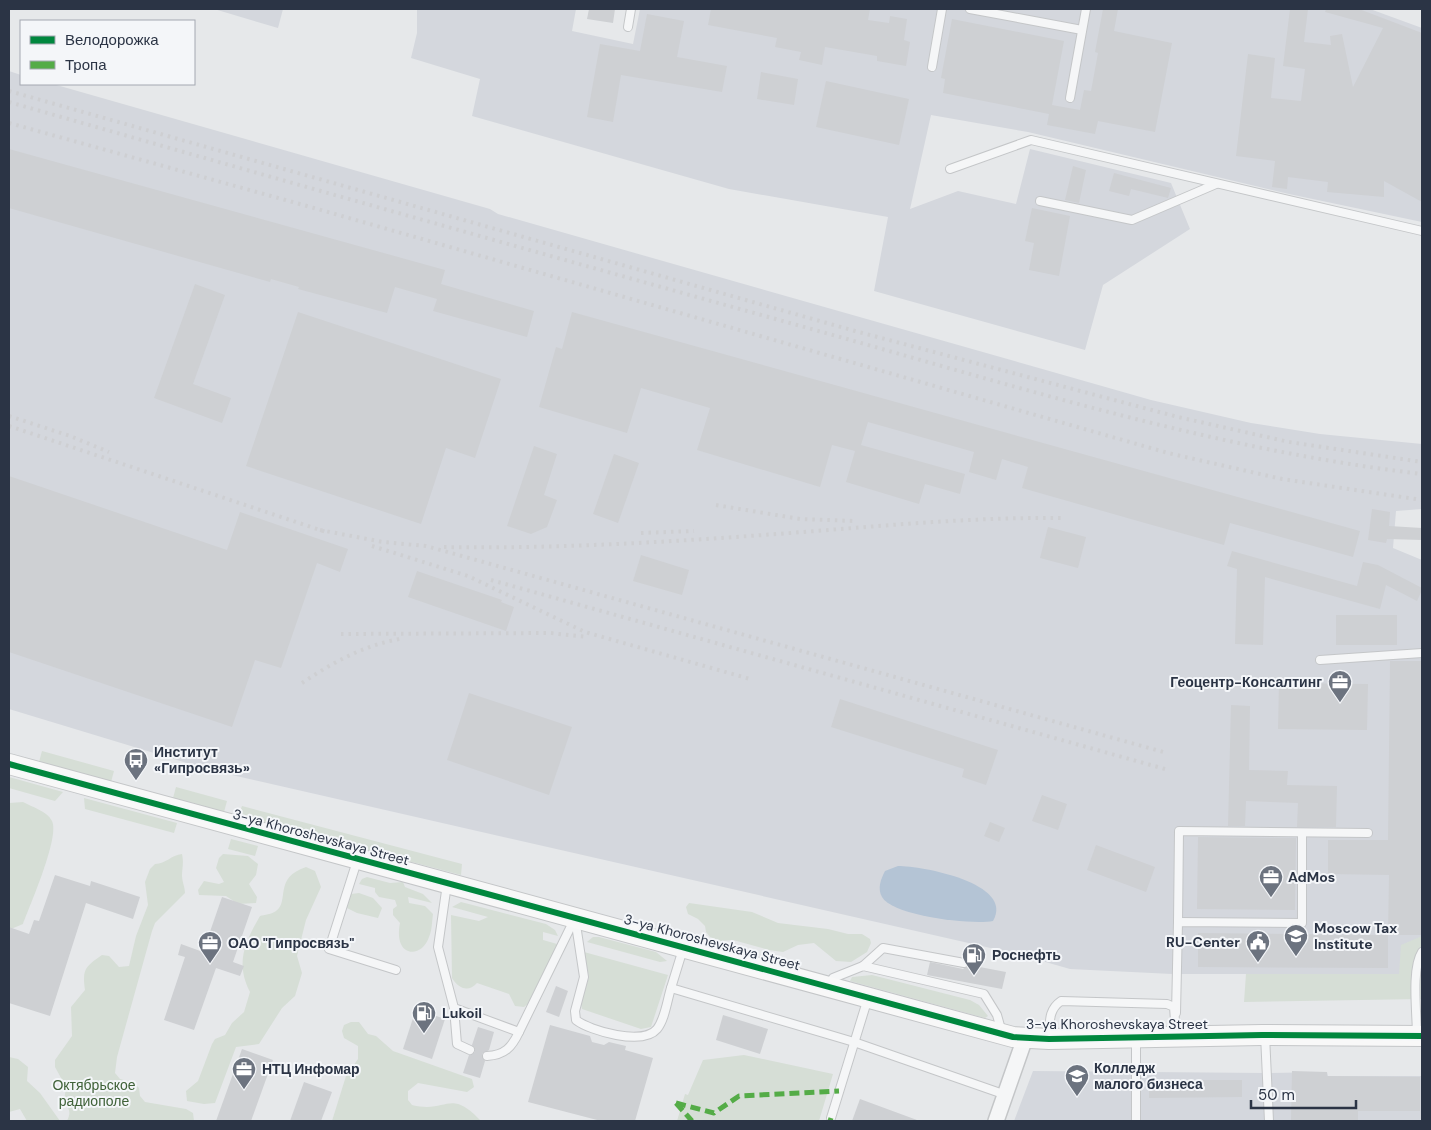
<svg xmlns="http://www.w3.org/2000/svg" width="1431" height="1130" viewBox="0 0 1431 1130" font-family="'DM Sans',sans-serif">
<rect width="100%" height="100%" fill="#e6e8ea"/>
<g fill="#d4d7dd">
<path d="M214 9H283L278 28Z"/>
<path d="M417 9H576L572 31 633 44 640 9H1370L1422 28V222L1289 194 1028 132 931 115 910 209 958 191 1016 204 1030 149 1171 183 1190 229 1103 285 1085 350 874 291 888 217 729 189 472 116 480 79 411 58 417 33Z"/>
<path d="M9 71 21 75V84H53L490 209 498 214 1151 400 1251 423 1320 434 1422 444V509L1396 511 1393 548 1422 560V974H1172L1070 969 1021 955 210 770 9 709Z"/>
<path d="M1033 1071 1265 1073 1327 1072 1328 1076H1422V1121H1014Z"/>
</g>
<g fill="#d6ded6">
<path d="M42 751 114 771 111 782 39 762Z"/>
<path d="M9 777 63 792 55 801 9 788Z"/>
<path d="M176 787 227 801 224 812 173 798Z"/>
<path d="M84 798 177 823 174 833 85 809Z"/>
<path d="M23 802C32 807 47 811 52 821 60 837 30 905 23 924L11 929 9 928V803Z"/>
<path d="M242 806 462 864 461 875 238 816Z"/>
<path d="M231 839 258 846 255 856 228 849Z"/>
<path d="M182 854C184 863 182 868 182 876 182 882 185 887 185 893L155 923 152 931 117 1057 115 1073 120 1079 134 1083 139 1088 140 1096 145 1102 186 1109 193 1113 194 1121H67C71 1113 70 1109 64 1102L66 1087 55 1067V1060L72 1036 71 1007 85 990C82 969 85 967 102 955L109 956 119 967 129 966 136 936 148 905 145 882 150 869 155 864C166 864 171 855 182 854Z"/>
<path d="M223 854 248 856 258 864 256 875 249 884 257 897 256 903 238 904 226 896 199 895 198 890 204 881 219 884 224 882 216 868 219 858Z"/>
<path d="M306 867 315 871 321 887 306 920 297 956 302 973 295 996 282 1008 259 1044 236 1047 215 1103 204 1104 187 1101 186 1091 198 1081 212 1044 215 1039 225 1035 232 1023 244 1012 250 992C235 963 245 942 260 916 264 915 272 914 276 911 290 901 273 878 306 867Z"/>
<path d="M367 877 390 883 403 882 405 887 423 894 432 903 408 897 409 903 425 906 433 914C432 921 432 931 429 937 422 959 393 958 400 923L393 915V909L397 906 395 900 379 897 375 892V888L359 884 362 879Z"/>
<path d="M359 893 373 898 382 908 378 918 357 913 347 908V898L351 894Z"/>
<path d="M461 902 546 924 555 930 558 936 543 932V940L557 944 530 1002 524 1007 515 1006 509 994 477 983C468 993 458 988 452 978L451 915 479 921 488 917 452 907Z"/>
<path d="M689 903 752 912 778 923 828 929 848 934H862L870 939 871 943 867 952 851 962 836 961 814 943 798 945 783 952 769 950 733 940 721 941 710 937 706 932 705 926 698 919 688 914 686 907Z"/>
<path d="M1422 936V999L1244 1002 1246 974H1399L1401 945Z"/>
<path d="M593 937H599L656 952 667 961 660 962 587 942Z"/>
<path d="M584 952 668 975 651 1027 641 1029 582 1009 581 1004 589 977Z"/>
<path d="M872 975 970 1000 979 1005 988 1016 985 1018 850 981 852 977Z"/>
<path d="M351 1022H359L368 1034 376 1036 393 1051 472 1079 474 1087 467 1092 418 1083 408 1091V1100L412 1105C448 1114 449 1087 481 1121H332L346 1076 358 1059V1046L344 1038 342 1031 344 1025Z"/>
<path d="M744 1055 833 1074 819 1121H677L685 1094 688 1095 703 1060Z"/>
<path d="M9 1057 18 1059 28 1067 27 1081 40 1093 60 1121H27L20 1109 9 1112Z"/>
</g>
<path fill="#b4c4d5" d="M898 866C922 866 1015 883 993 921 971 925 893 916 882 897 877 888 881 879 885 871Z"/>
<g fill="#ced0d3">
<path d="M589 9H615L613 23 587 19Z"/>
<path d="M711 9H870L868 20 889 23 890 16 907 19 904 40 910 42 906 66 877 61V56L825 47 822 65 799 60 801 52 775 47 777 38 708 25Z"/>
<path d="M1103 9H1118L1114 31 1172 43 1155 132 1098 121 1095 134 1047 125 1049 114 943 93 945 79 941 78 952 19 1064 41 1052 105 1080 110 1084 90 1091 91 1098 53 1095 52Z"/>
<path d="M1290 9H1308L1304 42 1331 45 1330 36 1342 34 1353 87 1383 28 1325 12 1326 9H1359L1422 33V202L1384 181V197L1327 192 1328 182 1288 177 1287 189 1272 187 1275 161 1236 156 1248 54 1275 58 1271 98 1301 101 1305 69 1283 66Z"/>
<path d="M647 14 684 21 677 57 727 66 722 92 621 75 613 122 587 117 600 44 640 51Z"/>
<path d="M761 72 798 79 794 105 757 99Z"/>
<path d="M826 81 909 99 899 145 816 127Z"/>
<path d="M9 149 445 270 441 284 534 311 527 337 433 311 437 299 395 287 387 313 298 289 299 287 271 279 270 282 9 208Z"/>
<path d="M1073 166 1086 170 1079 203 1065 200Z"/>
<path d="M1114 173 1171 188 1168 198 1131 189 1129 196 1109 191Z"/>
<path d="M1032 208 1070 216 1059 276 1029 270 1034 243 1025 241Z"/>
<path d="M195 284 225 295 193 384 231 398 222 423 154 398Z"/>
<path d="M298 312 501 379 475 458 446 448 421 524 246 466Z"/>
<path d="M572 312 1360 531 1353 557 1230 523 1224 545 1152 525 1022 488 1028 467 1002 459 996 480 969 472 974 452 868 422 861 445 965 474 960 494 925 484 919 504 846 482 855 451 832 445 820 487 697 450 710 408 641 388 627 433 539 407 556 347 562 349Z"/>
<path d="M534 446 557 454 544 495 557 500 547 527 531 534 507 526Z"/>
<path d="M614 454 639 463 618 523 593 514Z"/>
<path d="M9 476 227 550 240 512 348 549 340 572 317 563 281 668 255 660 232 727 9 652Z"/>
<path d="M1372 509 1390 512 1389 526 1422 528V540L1387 539 1386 543 1368 540Z"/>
<path d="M1048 527 1086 537 1078 568 1040 558Z"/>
<path d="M1232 551 1357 586 1363 562 1378 565 1422 588V590L1417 601 1386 585 1380 609 1265 577 1263 645 1235 644 1237 569 1227 566Z"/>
<path d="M641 555 689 570 682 595 633 581Z"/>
<path d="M417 571 502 600 501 602 514 607 506 631 408 597Z"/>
<rect x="1336" y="615" width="61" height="30"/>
<path d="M1390 661H1422L1421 935H1388L1389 875 1328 874V840H1388Z"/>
<path d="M1279 683 1368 684 1367 730 1278 729Z"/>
<path d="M469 693 572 727 549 795 447 760Z"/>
<path d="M840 699 998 750 986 785 962 777 964 769 831 727Z"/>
<path d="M1231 705 1250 706 1249 770 1288 771 1287 785 1337 786 1336 827H1297L1298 803 1246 801 1245 826H1228Z"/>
<path d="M1042 795 1067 804 1058 830 1032 821Z"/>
<path d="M990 822 1005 828 999 842 984 836Z"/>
<path d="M1198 837 1296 838 1295 910 1197 909Z"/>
<path d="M1096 845 1155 867 1146 892 1087 870Z"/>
<path d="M55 875 90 886 91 881 140 897 133 919 86 903 50 1016 9 1003V927L29 934 34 920 39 921Z"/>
<path d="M222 897 252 907 233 962 244 966 240 976 216 968 194 1030 164 1020 185 957 178 955 181 944 203 952Z"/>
<path d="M1198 933 1388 935V968L1198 967Z"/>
<path d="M930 962 963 969 969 965 1006 972 1002 989 927 975Z"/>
<path d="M556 986 568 991 559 1017 546 1012Z"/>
<path d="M416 1009 445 1019 432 1059 403 1049Z"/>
<path d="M723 1015 768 1029 760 1054 716 1040Z"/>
<path d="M550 1025 590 1036 592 1042 604 1045 609 1042 626 1046 625 1050 653 1058 635 1121H601L528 1102Z"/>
<path d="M478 1027 494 1032 489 1050 482 1054 485 1061 480 1078 463 1073 469 1055 475 1052 472 1045Z"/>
<path d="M242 1049 273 1060 251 1121H216Z"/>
<path d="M1292 1071 1327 1072V1076L1420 1077V1111H1358V1121L1291 1120Z"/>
<path d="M1149 1080H1242V1097L1149 1098Z"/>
<path d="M304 1082 332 1092 321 1121H290Z"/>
<path d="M860 1099 917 1120 916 1121H852Z"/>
</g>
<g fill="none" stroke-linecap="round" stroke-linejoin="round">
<g stroke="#c4c6c8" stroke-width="10">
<g id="lane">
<path d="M970 9 1082 30"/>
<path d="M628 27 631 9"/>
<path d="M932 67 942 9"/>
<path d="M1070 98 1086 9"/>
<path d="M950 169 1031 140 1422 231"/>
<path d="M1040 201 1132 220 1216 184"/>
<path d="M1320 660 1422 653"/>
<path d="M357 861 329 949 396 970"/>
<path d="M447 884 438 947 454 1008 519 1032 575 918 584 977 575 1011 576 1020C590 1031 643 1046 657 1029 665 1019 667 1001 671 988"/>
<path d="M1178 922 1179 831 1368 833"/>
<path d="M683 949 671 988 854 1042 1006 1095"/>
<path d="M863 966 883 948 964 963"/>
<path d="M828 985 833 978 863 966 984 994 997 1015 1002 1033"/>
<path d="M454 1008 457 1044 470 1050"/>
<path d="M1176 1013 1178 922 1302 923V833"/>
<path d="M1265 1035 1269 1121"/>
<path d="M1417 1036C1417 1014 1411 969 1422 952"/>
<path d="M1049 1037C1050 1022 1048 1010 1061 1001L1167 1004 1174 1007 1176 1035"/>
<path d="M1136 1039V1121"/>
<path d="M487 1056C505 1055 512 1047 519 1032"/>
<path d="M831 1118 868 998"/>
</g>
</g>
<g stroke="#c4c6c8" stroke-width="18">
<path id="street" d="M996 1121 1025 1038"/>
</g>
<g stroke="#c4c6c8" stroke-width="22">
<path id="secondary" d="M9 764 1013 1037 1049 1039 1262 1035 1422 1036"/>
</g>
<use href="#lane" stroke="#f5f6f7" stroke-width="8"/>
<use href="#street" stroke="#f5f6f7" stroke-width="15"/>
<use href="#secondary" stroke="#f8f8f8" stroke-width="20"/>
<g stroke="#cecfd2" stroke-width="4" stroke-dasharray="2.5 5" stroke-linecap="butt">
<path d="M9 91 855 331 1178 417 1289 442 1422 462"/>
<path d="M9 102C277 179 546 255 815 330 1015 386 1216 450 1422 474"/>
<path d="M9 123 314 208 1168 453 1282 479 1422 500"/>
<path d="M9 416 70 436 109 452"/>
<path d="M9 426 326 532"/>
<path d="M716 505 800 519 855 521"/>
<path d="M320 530 383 542 426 546 1167 753"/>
<path d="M641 533 694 531"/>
<path d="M372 546 468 576 585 632 750 679"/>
<path d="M444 547C555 549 667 542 777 534 872 527 966 517 1061 518"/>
<path d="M491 580 1165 769"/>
<path d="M341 634 550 633 587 637"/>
<path d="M302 683C332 663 364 645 400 639"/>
</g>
<g stroke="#54ac47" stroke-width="5" stroke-dasharray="10 5" stroke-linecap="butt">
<path d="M676 1103 714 1113 739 1096 839 1091"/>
<path d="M676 1103 692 1121"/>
<path d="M830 1121 831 1118"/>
</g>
<g stroke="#f4f6f9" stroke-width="9">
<path id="cycleway" d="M9 764 1013 1037 1049 1039 1262 1035 1422 1036"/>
</g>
<use href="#cycleway" stroke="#00873e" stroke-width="6"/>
</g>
<defs>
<g id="office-pin" transform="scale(1.25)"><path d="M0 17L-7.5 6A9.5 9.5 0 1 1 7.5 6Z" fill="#6c737f" stroke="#f4f6f9"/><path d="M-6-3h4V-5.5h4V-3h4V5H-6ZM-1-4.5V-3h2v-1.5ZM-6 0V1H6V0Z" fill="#fff"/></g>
<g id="bus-pin" transform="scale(1.25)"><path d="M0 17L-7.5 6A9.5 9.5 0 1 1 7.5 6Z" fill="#6c737f" stroke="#f4f6f9"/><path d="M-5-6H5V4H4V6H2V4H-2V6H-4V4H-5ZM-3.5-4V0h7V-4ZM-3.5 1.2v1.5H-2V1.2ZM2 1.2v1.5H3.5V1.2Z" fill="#fff"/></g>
<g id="university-pin" transform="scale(1.25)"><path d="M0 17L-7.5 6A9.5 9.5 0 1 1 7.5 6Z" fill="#6c737f" stroke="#f4f6f9"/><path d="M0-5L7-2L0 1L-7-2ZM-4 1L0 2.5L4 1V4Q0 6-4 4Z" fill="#fff"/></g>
<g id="civic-pin" transform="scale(1.25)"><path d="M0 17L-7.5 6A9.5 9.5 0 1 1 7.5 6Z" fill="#6c737f" stroke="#f4f6f9"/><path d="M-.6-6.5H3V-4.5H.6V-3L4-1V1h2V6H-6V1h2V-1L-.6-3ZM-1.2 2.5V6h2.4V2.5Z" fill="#fff"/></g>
<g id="fuel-pin" transform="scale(1.25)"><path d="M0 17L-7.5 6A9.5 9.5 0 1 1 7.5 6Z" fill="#6c737f" stroke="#f4f6f9"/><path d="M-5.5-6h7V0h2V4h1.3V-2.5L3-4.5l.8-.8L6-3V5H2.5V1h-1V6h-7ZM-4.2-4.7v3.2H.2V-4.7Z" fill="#fff"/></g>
</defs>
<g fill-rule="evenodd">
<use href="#office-pin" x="1340" y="682"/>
<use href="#bus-pin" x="136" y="760"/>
<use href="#office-pin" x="1271" y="877"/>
<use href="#university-pin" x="1296" y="936"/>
<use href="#civic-pin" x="1258" y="942"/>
<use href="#office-pin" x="210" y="943"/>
<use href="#fuel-pin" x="974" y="955"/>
<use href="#fuel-pin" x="424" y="1013"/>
<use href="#office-pin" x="244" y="1069"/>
<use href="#university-pin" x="1077" y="1076"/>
</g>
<g text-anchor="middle" stroke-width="4" stroke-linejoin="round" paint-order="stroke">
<g font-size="14" font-weight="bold" fill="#2b3445" stroke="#f4f6f9" text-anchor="start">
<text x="1322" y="687" text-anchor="end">Геоцентр-Консалтинг</text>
<text x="154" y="757">Институт<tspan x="154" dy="16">«Гипросвязь»</tspan></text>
<text x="1288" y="882">AdMos</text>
<text x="1314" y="933">Moscow Tax<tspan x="1314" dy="16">Institute</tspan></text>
<text x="1240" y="947" text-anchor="end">RU-Center</text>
<text x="228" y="948">ОАО "Гипросвязь"</text>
<text x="992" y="960">Роснефть</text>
<text x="442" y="1018">Lukoil</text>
<text x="1094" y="1073">Колледж<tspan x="1094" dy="16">малого бизнеса</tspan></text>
<text x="262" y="1074">НТЦ Инфомар</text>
</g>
<g font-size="14" fill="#2b3445" stroke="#f4f6f9">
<text transform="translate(321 837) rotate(15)" y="5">3-ya Khoroshevskaya Street</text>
<text transform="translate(712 942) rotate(15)" y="5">3-ya Khoroshevskaya Street</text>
<text x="1117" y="1029">3-ya Khoroshevskaya Street</text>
</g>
<g font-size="14" fill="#3f6138" stroke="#f4f6f9">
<text x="94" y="1090">Октябрьское<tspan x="94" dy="16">радиополе</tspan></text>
</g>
</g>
<rect width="1431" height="1130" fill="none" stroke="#2b3445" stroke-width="20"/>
<rect x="20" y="20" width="175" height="65" fill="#f4f6f9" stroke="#a4a8b1"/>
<rect x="30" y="36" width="25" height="8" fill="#00873e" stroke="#a4a8b1"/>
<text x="65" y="45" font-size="15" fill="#2b3445">Велодорожка</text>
<rect x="30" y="61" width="25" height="8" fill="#54ac47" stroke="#a4a8b1"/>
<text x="65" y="70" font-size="15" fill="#2b3445">Тропа</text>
<path d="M1251 1100v8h105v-8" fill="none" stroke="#2b3445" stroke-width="2.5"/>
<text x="1258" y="1100" font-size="15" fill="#2b3445" stroke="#f4f6f9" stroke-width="4" paint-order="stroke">50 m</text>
</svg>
